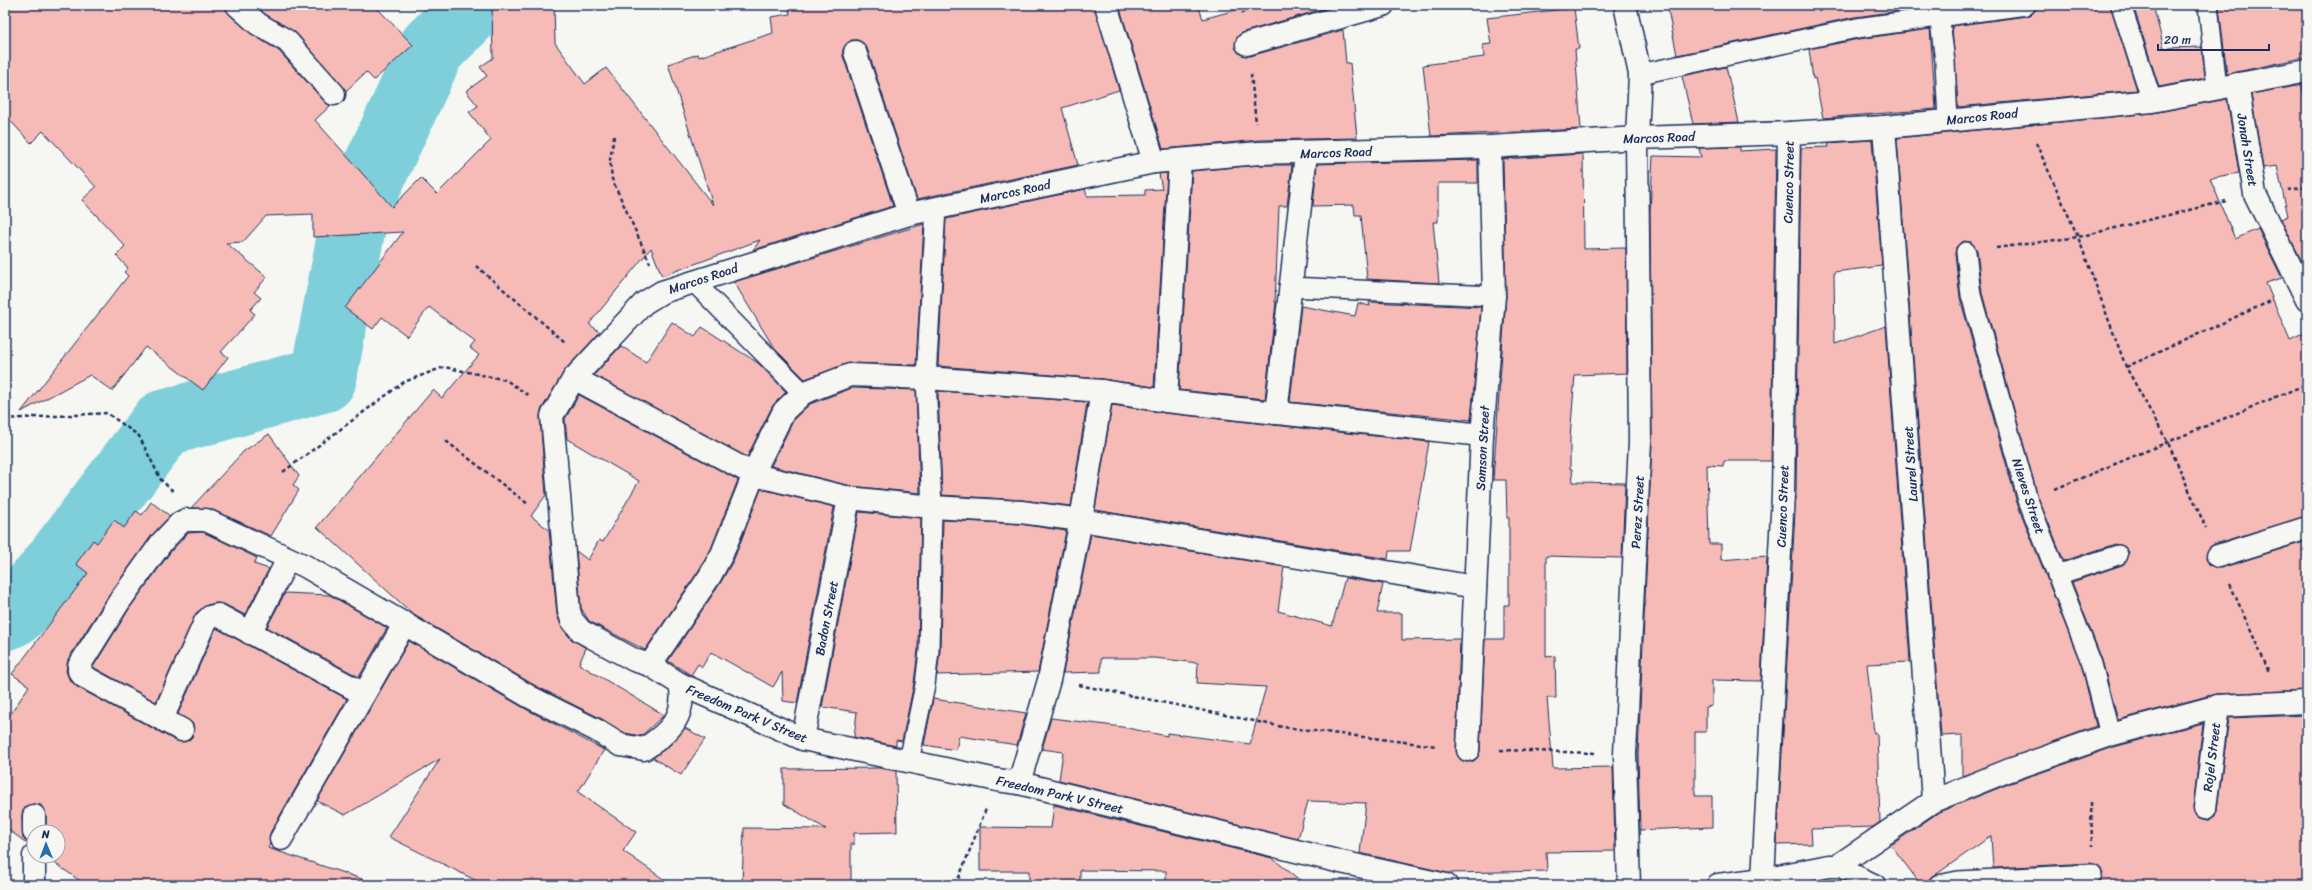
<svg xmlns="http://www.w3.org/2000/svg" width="2312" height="890" viewBox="0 0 2312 890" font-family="Sriracha,sans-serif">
<rect width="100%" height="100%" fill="#f6f6f2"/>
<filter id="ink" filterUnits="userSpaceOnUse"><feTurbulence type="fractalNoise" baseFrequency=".025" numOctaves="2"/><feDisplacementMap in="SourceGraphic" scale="8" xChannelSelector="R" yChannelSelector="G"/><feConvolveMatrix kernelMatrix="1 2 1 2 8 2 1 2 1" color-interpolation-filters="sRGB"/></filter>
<g filter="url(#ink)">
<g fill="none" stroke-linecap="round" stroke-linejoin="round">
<path stroke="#7fcfda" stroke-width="67" d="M5 617 15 612 46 578 164 423 323 379 355 213 432 48 475 5"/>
</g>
<g fill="#f7bbb7" stroke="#1b2f5e">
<path d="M5 5H225L229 14 250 33 279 51 325 102 330 106 315 120 392 207 421 178 437 194 491 140 469 112 478 106 466 91 487 76 480 67 493 58 492 7 554 5 555 43 585 84 606 68 713 205 668 64 698 54 699 57 773 33 771 17 790 14 788 5H1094L1119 90 1062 108 1078 165 917 199 867 48 858 40H851L843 49V56L893 206 753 250 760 240 662 276 651 248 589 324 600 332 565 370 541 410 540 417 546 495 531 516 549 530 557 615 562 628 571 639 586 648 579 664 664 715 641 736 625 733 602 719 536 686 414 615 317 527 433 390 442 398 479 355 470 348 475 342 429 307 407 336 382 317 373 329 345 308 403 232 313 237V214L266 216 243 242 226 243 267 277 254 292 261 298 250 310 255 314 221 352 228 357 203 390 146 347 112 391 90 375 21 412 128 276 124 272 128 268 116 255 125 246 82 200 96 187 43 131 31 143 5 115Z"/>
<path d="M256 5H374L413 45 374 80 366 72 346 91 296 33 265 14Z"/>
<path d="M1119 5H1198L1203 19 1254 5H1337L1244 32 1238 36 1235 47 1239 53 1250 56 1343 30 1346 63H1350L1357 138 1259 140 1163 149Z"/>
<path d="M1667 5H1927V7L1855 17 1677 55Z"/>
<path d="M2037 5H2110L2137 90 1958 107 1952 26 2027 16 2033 13Z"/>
<path d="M2133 5H2153L2164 48 2202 47 2205 78 2159 87Z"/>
<path d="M2249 5H2302L2304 20H2307V57L2227 74 2219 7Z"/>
<path d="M1574 8 1579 49H1575L1581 129 1431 136 1423 65 1484 57 1483 45 1491 44 1487 18Z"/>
<path d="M1930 29 1936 109 1823 118 1815 78 1813 79 1809 49 1859 39Z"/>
<path d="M1726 67 1739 122 1693 124 1682 76Z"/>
<path d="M2302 85 2307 114V272L2281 219 2288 216 2277 166 2263 168 2251 94Z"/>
<path d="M2227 99 2239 173 2210 178 2235 239 2258 229 2282 278 2266 283 2290 341 2307 333V516L2214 544 2209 548 2206 559 2210 565 2221 568 2307 541V690L2215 694 2118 720 2102 660 2072 582 2122 565 2126 562 2129 552 2125 547 2115 544 2064 561 2038 497 1982 293 1977 250 1971 242 1964 241 1956 247 1955 253 1960 298 2017 503 2082 667 2096 726 1962 776V735L1941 736 1897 138 2153 113Z"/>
<path d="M1872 140 1882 266 1834 272 1835 344 1886 326 1910 662 1867 664 1874 733H1877L1880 822 1873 827 1811 829 1812 844 1777 845 1796 494 1801 148 1829 147 1828 143Z"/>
<path d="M1740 147V151L1776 149 1771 461H1724L1723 466 1707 465 1709 544H1721V560L1767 556 1761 681 1712 680V706L1706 707V732H1695V796H1712V827L1640 830 1638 754 1652 442 1650 212 1653 156 1701 157 1699 148Z"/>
<path d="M1583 154 1584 249 1626 248 1627 373 1575 375 1570 438V469H1572L1573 482 1625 483 1622 558 1546 556V657L1555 656 1556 698H1547L1553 768 1613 767 1615 851 1546 852 1547 871 1448 873 1360 853 1366 803 1308 801 1298 839 1059 780 1063 752 1042 749 1051 718 1122 727 1167 736V733L1250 744 1266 687 1197 683 1198 663 1155 658H1101V672L1063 673 1091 534 1284 567 1278 611 1332 626 1345 578 1383 584 1377 613H1402V640L1460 639 1456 750 1461 760 1467 762 1473 761 1478 757 1480 751 1485 639H1504V605H1509V518H1507L1506 480H1493L1506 296 1503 159Z"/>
<path d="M1478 160V183H1438V222H1433L1439 283 1367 279 1361 215H1355L1354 205 1313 206 1317 164Z"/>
<path d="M1260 165H1292L1287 206H1279L1275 302H1276L1265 399 1179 390 1192 171Z"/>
<path d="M1167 173 1154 387 1103 379 938 366 946 219 1085 189 1087 196 1145 195V190L1162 189 1159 174Z"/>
<path d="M924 224 916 365 850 363 805 379 774 348 734 282Z"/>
<path d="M1369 302 1481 307 1471 420 1290 402 1301 306 1355 316 1358 303 1370 306Z"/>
<path d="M672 322 695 337 702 327 758 363 786 392 773 405 747 457 594 375 621 346 646 362Z"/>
<path d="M852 388 916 390 920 493 851 486 771 466 794 419 810 404Z"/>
<path d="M938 391 1087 402 1071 506 1022 500 942 495Z"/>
<path d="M579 395 738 480 711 549 699 570 645 650 589 621 581 608 576 551 588 560 599 540 603 542 639 481 567 439 565 419Z"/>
<path d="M1112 405 1165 413 1429 442 1410 551H1389L1388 559 1095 510Z"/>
<path d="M269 434 299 476 293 485 299 490 271 536 211 509 191 508 244 451Z"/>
<path d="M761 489 834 507 797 703 783 701 782 672 773 687 711 652 702 667 698 664 691 675 668 661 721 582 734 559Z"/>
<path d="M151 502 170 516 152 535 109 595 68 659 66 671 69 679 77 687 176 741H188L193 736V724L178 714 216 628 347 699 270 833V844L268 848 362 879 361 885H86L46 857 58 856V832H46V816L41 805 34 804 28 805 23 809 22 816 23 838 32 844 29 845 5 827V723L29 686 12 674 88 573 76 564 93 540 97 543 114 520 124 528 136 511 142 515Z"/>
<path d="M859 512 921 518 918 650 914 683 902 741 896 740V746L854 737 857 712 822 707Z"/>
<path d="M943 520 1020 524 1066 531 1038 672 937 675 940 651Z"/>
<path d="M203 532 257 558 254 564 269 569 245 615 224 604 216 603 207 605 196 613 156 702 93 667 129 609 172 550 188 533Z"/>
<path d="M285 593 330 595 387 628 359 677 267 627Z"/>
<path d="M409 641 524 708 604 750 578 792 636 832 623 851 672 885H485L389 837 440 759 345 815 317 801Z"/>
<path d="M933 699 1026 713 1017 745 959 736 956 750 924 745Z"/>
<path d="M2307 715V885L2098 883 2103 874 2101 868 2091 863 1993 868 1991 836 1921 885 1891 845 1939 812 2011 783 2114 747 2203 723 2193 807 2197 818 2203 820H2209L2215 816 2217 810 2229 718Z"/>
<path d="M685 728 705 739 681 775 653 758 670 745Z"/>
<path d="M879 768 896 771 897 832 854 833V845L851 843V885H742L744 828 826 829 784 804V769Z"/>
<path d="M1054 805 1272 858 1306 885H1166V871L1080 870V883H1029V871H980V827L1051 828Z"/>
</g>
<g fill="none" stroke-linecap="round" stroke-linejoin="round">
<g stroke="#1b2f5e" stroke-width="22">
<g id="service">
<path d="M1938 5 1945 62 1948 120"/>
<path d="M2121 5 2152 101"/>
<path d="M2208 5 2217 88"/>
<path d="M1640 74 1857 28 2026 5"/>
<path d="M1966 252 1971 295 2028 500 2092 664 2110 735"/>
<path d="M693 281 803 393"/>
<path d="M1289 287 1494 296"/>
<path d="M2057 575 2118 555"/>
<path d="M909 761 925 685 929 651 932 507 926 378 936 208"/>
<path d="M1837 866 1877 885"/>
<path d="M1938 885 1958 881 2092 874"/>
</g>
</g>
<g stroke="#1b2f5e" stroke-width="25">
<g id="minor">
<path d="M237 5 258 24 287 41 334 94"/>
<path d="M1106 5 1154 162"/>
<path d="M1625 5 1640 74 1637 138 1640 441 1625 754 1629 885"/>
<path d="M1247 44 1383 5"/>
<path d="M855 52 909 214"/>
<path d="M2237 84 2255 194 2307 300"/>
<path d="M1884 127 1933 801"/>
<path d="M574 378 755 475 849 498 932 507 1021 512 1081 520 1475 587"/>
<path d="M1166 401 1180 160"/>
<path d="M1276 413 1306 154"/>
<path d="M2218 556 2307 528"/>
<path d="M250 633 288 559"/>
<path d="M650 665 710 576 722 554 760 459 784 411 803 393 850 375 926 378 1102 391 1166 401 1482 435"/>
<path d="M680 684 803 739 997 780 1019 783 1341 862 1446 885"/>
<path d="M162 719 205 622 210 617 218 615 364 694"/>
<path d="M182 730 83 676 79 671V666L119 602 162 542 180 523 186 520H206L305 566 530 697 596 730 620 745 644 749C670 732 687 716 680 684L650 665 634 660 581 631 572 620 569 611 552 416 574 378 644 303 662 292 909 214 1154 162 1259 153 1490 147 1637 138 1789 133 1884 127 2152 101 2307 71"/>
<path d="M803 739 849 498"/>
<path d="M1468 750 1482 435 1494 296 1490 147"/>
<path d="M1019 783 1049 680 1081 520 1102 391"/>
<path d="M2205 808 2218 706"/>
<path d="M34 832V816"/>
<path d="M281 839 405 623"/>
<path d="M1763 879 1783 494 1789 133"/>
<path d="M34 885V856"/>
<path d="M1718 885 1763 879 1829 866H1837L1933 801 2007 771 2110 735 2218 706 2307 702"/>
</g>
</g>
<g stroke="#1b2f5e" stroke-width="2.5" stroke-dasharray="4 3" stroke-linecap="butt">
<path d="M1242 5 1243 14"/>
<path d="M1251 74 1256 123"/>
<path d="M614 136 610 160 612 179 650 263"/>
<path d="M2036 143 2078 237 2126 367 2168 443 2206 528"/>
<path d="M2288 190 2307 187"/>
<path d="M1996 248 2078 237 2226 201"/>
<path d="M476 266 565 342"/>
<path d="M2126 367 2273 300"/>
<path d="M5 419 107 413 139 436 161 480 174 492"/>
<path d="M446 441 528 504"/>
<path d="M283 472 404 382 444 367 506 380 528 395"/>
<path d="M2055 489 2307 384"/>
<path d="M2230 584 2269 672"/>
<path d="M1079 685 1283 727 1437 746"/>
<path d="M1500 750 1595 753"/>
<path d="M2091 802 2092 846"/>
<path d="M956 885 986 809"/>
</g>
<use href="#service" stroke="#f6f6f2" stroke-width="19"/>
<use href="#minor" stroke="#f6f6f2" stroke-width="22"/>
</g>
</g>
<g text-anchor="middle" stroke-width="3" stroke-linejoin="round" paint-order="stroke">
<g font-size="13" fill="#1b2f5e" stroke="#f6f6f2">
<text transform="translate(1982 116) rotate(-6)" y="5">Marcos Road</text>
<text transform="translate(1659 137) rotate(-2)" y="5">Marcos Road</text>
<text transform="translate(2248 150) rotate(81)" y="5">Jonah Street</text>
<text transform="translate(1336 152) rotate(-2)" y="5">Marcos Road</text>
<text transform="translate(1788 182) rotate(-89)" y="5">Cuenco Street</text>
<text transform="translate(1015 191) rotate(-12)" y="5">Marcos Road</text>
<text transform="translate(703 278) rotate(-18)" y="5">Marcos Road</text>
<text transform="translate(1482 448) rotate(-87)" y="5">Samson Street</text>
<text transform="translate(1910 464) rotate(-94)" y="5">Laurel Street</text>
<text transform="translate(2029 496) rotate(72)" y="5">Nieves Street</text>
<text transform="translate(1782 506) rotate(-88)" y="5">Cuenco Street</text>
<text transform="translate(1637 512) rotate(-87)" y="5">Perez Street</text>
<text transform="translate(826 618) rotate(-79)" y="5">Badon Street</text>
<text transform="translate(747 713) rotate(23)" y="5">Freedom Park V Street</text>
<text transform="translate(2211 757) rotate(-83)" y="5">Rojel Street</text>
<text transform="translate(1060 794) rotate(13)" y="5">Freedom Park V Street</text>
</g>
</g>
<rect width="2312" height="890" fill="none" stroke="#f6f6f2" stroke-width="20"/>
<rect x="10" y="10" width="2292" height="870" fill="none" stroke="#1b2f5e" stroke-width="1.5" filter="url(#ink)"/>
<g transform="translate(46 844) rotate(359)"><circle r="19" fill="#f6f6f2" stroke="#9ea6b7"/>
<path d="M0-3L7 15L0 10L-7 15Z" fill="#1f6fb2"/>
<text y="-6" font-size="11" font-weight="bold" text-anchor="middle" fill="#1b2f5e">N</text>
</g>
<path d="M2158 44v6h111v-6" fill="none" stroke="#1b2f5e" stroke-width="2"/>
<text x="2164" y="44" font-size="12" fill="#1b2f5e" stroke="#f6f6f2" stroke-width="3" paint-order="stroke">20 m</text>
</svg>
